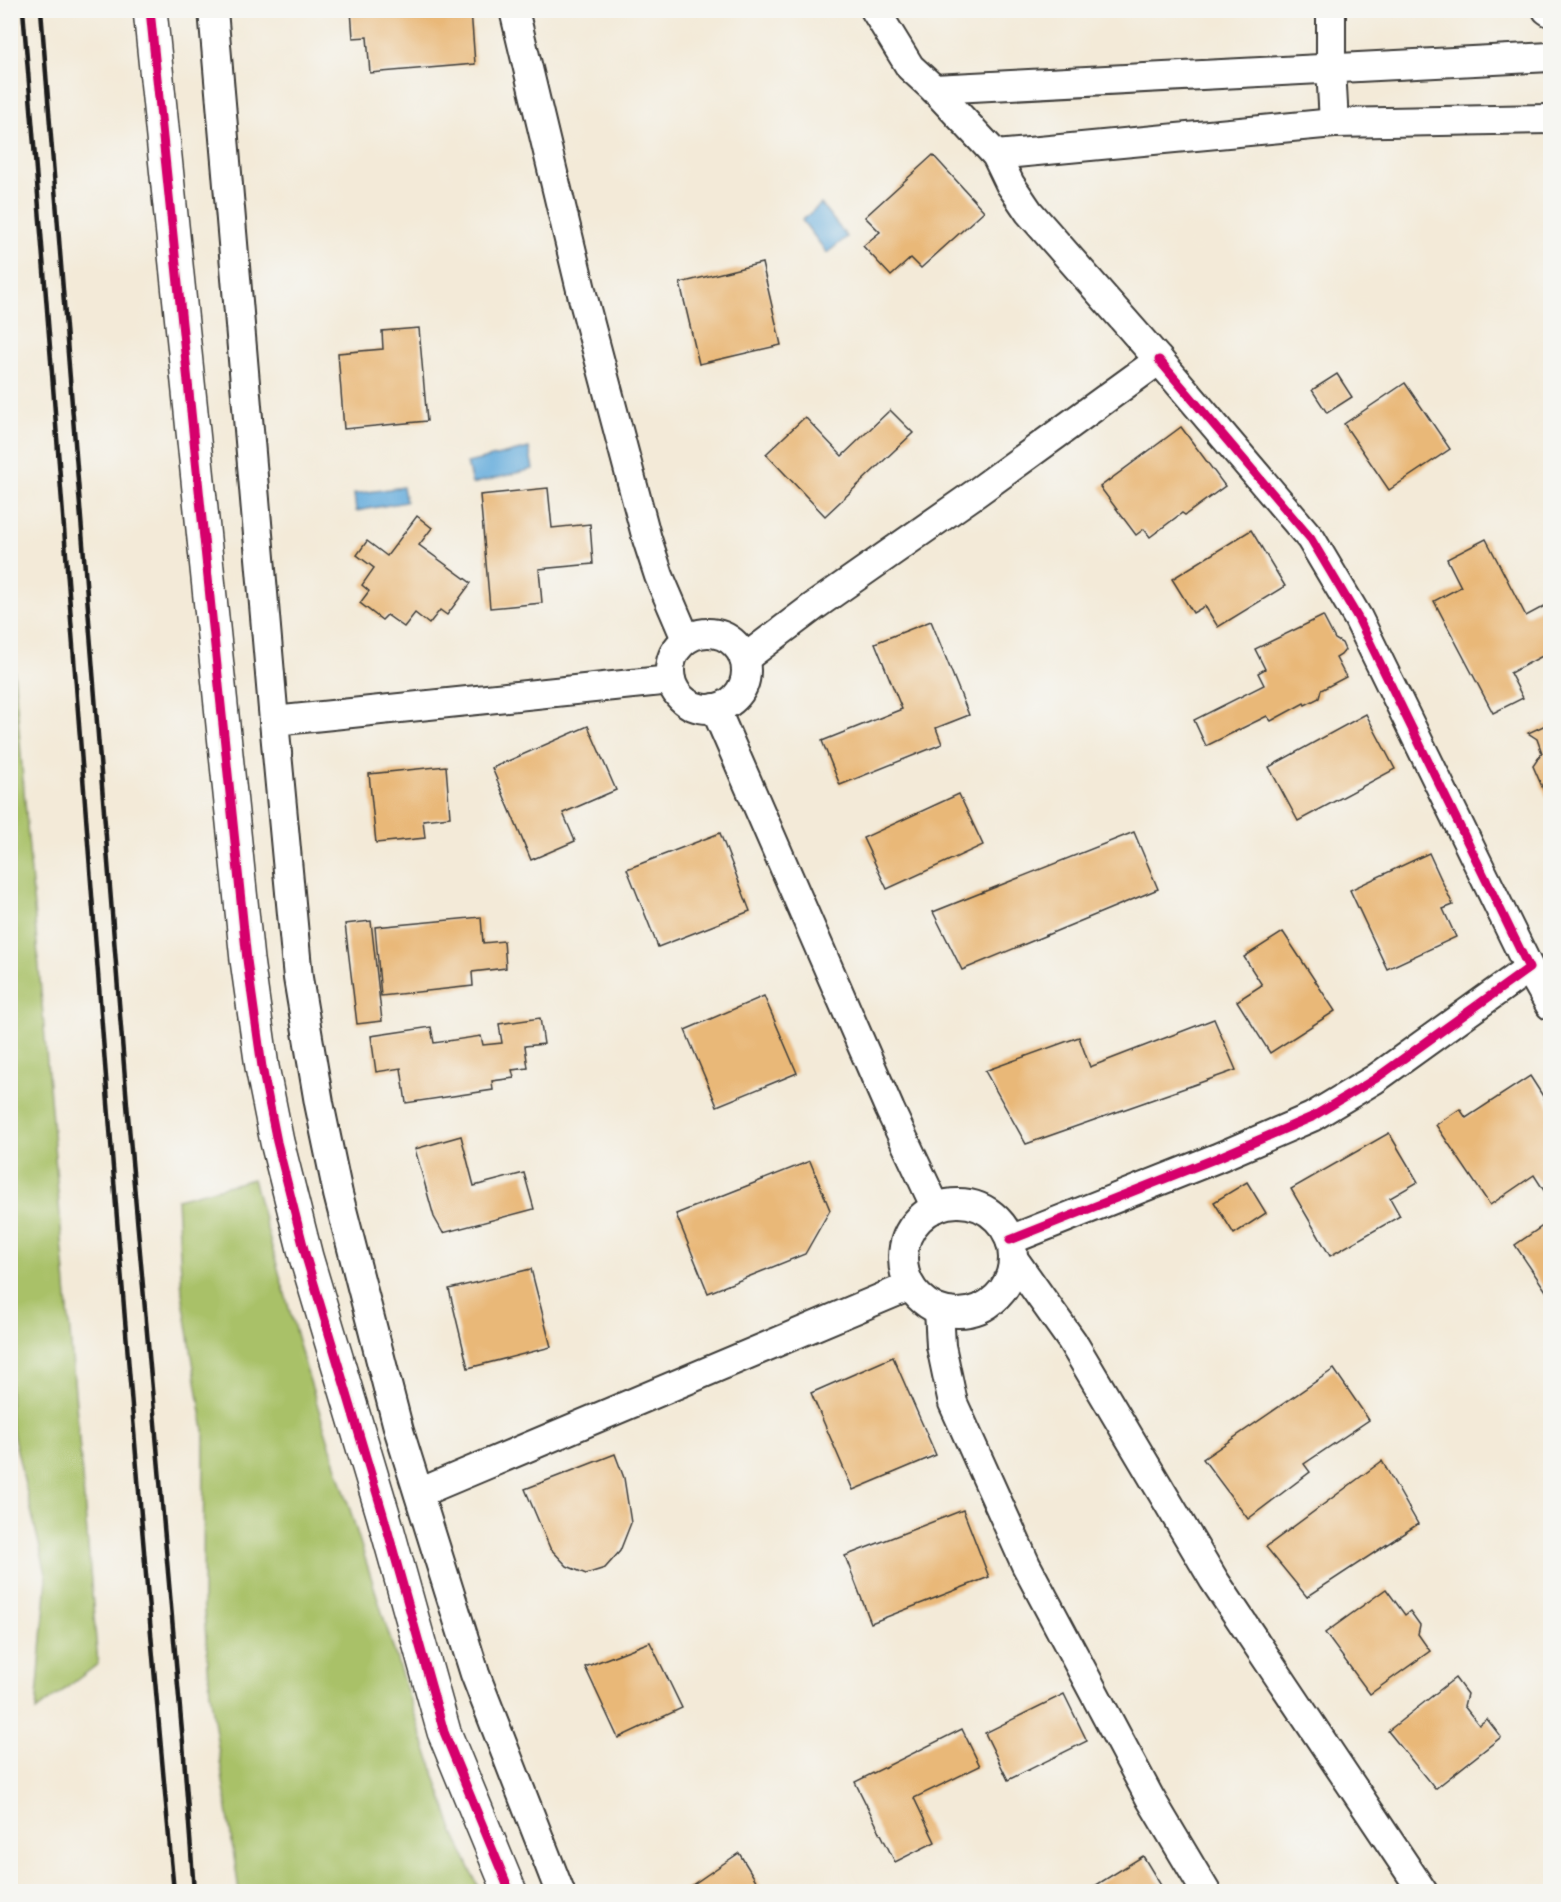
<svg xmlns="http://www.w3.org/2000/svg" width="1561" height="1902" viewBox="0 0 1561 1902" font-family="'IM FELL Great Primer',serif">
<rect width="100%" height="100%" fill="#f6f6f2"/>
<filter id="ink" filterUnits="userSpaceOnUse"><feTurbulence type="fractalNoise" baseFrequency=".0167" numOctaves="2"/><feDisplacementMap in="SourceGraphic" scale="12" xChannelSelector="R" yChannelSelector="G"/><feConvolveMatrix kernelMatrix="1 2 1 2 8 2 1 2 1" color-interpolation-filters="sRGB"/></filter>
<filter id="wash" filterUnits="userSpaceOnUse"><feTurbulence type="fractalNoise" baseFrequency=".008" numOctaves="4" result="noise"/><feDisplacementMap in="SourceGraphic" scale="24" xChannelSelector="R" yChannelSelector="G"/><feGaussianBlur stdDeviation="1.35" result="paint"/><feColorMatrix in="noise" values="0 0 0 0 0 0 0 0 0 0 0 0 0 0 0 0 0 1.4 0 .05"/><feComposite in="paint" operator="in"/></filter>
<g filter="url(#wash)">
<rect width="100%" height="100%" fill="#f3ead8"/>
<g fill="#a9c167" stroke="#626e42" stroke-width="1.5">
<path d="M11 637 98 1664 36 1711 47 1578 10 1421Z"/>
<path d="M253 1179 304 1362 400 1670 453 1830 480 1891H239L210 1692 203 1598 204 1431 182 1293 177 1199Z"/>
</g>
<g fill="#65acdc" stroke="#40647c" stroke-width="1.5">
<path d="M821 204 847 237 827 253 802 220Z"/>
<path d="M529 448 533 469 472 484 467 463Z"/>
<path d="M403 487 406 502 356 511 354 494Z"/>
</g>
<g id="blocks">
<g fill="#e9b878">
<path d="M351 10H471L475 64 370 73 367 37 353 38Z"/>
<path d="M933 155 984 211 921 268 911 258 891 276 863 246 880 232 865 217Z"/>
<path d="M762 263 781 345 699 364 680 283Z"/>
<path d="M419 328 427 421 344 429 338 353 383 349 382 331Z"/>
<path d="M1337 374 1352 397 1327 413 1312 390Z"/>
<path d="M1405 383 1450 449 1389 490 1344 424Z"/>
<path d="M890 410 913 433 825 516 766 454 805 417 842 456Z"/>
<path d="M1181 427 1225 486 1185 515 1182 513 1150 537 1144 529 1136 535 1100 487Z"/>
<path d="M548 488 552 528 590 524 593 564 539 569 542 603 490 608 480 495Z"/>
<path d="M417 516 432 528 419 545 471 583 447 615 440 610 429 624 415 613 404 627 387 615 382 620 360 603 369 591 362 585 374 568 357 555 367 541 387 556Z"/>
<path d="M1251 530 1285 586 1218 627 1205 606 1193 613 1172 579Z"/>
<path d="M1486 539 1526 616 1550 603V652L1510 673 1523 698 1493 713 1434 601 1461 587 1447 559Z"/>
<path d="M1323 616 1335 639 1342 643 1345 650 1341 655 1336 658 1346 677 1321 690 1319 698 1305 705 1304 703 1271 721 1267 716 1206 746 1194 720 1264 685 1258 673 1265 669 1255 649Z"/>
<path d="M931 621 969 715 936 728 942 744 840 785 822 741 902 709 875 643Z"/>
<path d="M1366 714 1395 769 1298 821 1269 767Z"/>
<path d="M1550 723V805L1533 766 1542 753 1537 739 1528 733Z"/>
<path d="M588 726 616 790 563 813 575 841 531 860 492 768Z"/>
<path d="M446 766 450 817 423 820 425 838 376 843 369 774Z"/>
<path d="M959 794 983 845 887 889 863 838Z"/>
<path d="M1134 832 1158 889 962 970 933 912Z"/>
<path d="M720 833 750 911 658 947 627 869Z"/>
<path d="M1429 853 1453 905 1443 909 1456 937 1387 969 1350 890Z"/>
<path d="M481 917 483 943 504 941 506 968 472 972 473 986 381 996 375 927Z"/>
<path d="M371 921 382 1021 357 1024 345 924Z"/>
<path d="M1283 932 1335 1011 1270 1053 1237 1001 1262 985 1244 957Z"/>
<path d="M764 996 797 1073 717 1106 685 1030Z"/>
<path d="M540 1018 544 1044 525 1046 528 1068 512 1070 514 1078 492 1081 493 1090 406 1103 401 1068 376 1072 371 1036 431 1027 434 1043 481 1036 483 1045 502 1043 499 1024Z"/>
<path d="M1214 1019 1236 1070 1026 1144 985 1071 1079 1037 1090 1067Z"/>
<path d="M1530 1076 1550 1107V1200L1534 1175 1490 1205 1436 1125 1460 1109 1466 1118Z"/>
<path d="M1389 1133 1418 1182 1390 1198 1400 1216 1330 1256 1291 1189Z"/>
<path d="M461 1136 474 1186 524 1173 534 1209 443 1233 434 1217 415 1149Z"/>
<path d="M810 1161 830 1210 805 1254 708 1293 676 1214Z"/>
<path d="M1247 1182 1266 1213 1234 1234 1214 1202Z"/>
<path d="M1550 1221V1297L1515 1245Z"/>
<path d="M531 1269 551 1347 468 1368 449 1289Z"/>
<path d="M893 1357 936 1455 853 1490 811 1393Z"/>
<path d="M1334 1369 1369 1420 1304 1464 1310 1472 1248 1519 1203 1459Z"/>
<path d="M615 1454 624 1478 631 1523 620 1551 605 1568 586 1574 567 1566 550 1548 525 1489Z"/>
<path d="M1382 1461 1418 1524 1307 1597 1266 1547Z"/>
<path d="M963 1510 989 1577 871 1623 845 1556Z"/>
<path d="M1386 1589 1405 1615 1410 1611 1420 1625 1418 1634 1430 1651 1370 1694 1325 1633Z"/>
<path d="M650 1642 682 1708 618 1738 585 1667Z"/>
<path d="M1455 1678 1467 1694 1464 1706 1479 1725 1487 1719 1501 1737 1435 1789 1388 1731Z"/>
<path d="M1064 1694 1087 1741 1008 1780 985 1733Z"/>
<path d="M962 1729 980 1766 914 1798 935 1842 895 1862 855 1782Z"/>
<path d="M739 1853 763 1892H682Z"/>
<path d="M1143 1856 1165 1892H1085Z"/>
</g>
</g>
</g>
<g filter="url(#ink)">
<use href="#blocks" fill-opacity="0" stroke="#3c3b38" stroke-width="1.5"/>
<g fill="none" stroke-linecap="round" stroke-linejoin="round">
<g stroke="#3c3b38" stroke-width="32">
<g id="minor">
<path d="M213 10 274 721 298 978 319 1103 338 1194 399 1431 475 1674 560 1892"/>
<path d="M514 10 582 294 647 539 659 576 686 639"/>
<path d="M1331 10V68L1334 123"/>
<path d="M1547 10 1550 12"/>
<path d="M934 89 1550 57"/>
<path d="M996 155 1334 123 1550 119"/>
<circle cx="708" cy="671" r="38"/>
<path d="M744 659 813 607 976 493 1159 360 1029 212 1010 184 996 155 934 89 910 67 875 10"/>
<path d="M715 708 890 1110 936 1208"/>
<path d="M274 721 671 680"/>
<path d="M1529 968 1550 1005"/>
<circle cx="958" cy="1258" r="55"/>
<path d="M1010 1240 1217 1158 1312 1117 1375 1079 1529 968 1358 618 1311 539 1159 360"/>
<path d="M1013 1258 1072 1341 1214 1580 1423 1892"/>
<path d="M939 1310 941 1346 953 1403 1026 1565 1150 1798 1206 1892"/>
<path d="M419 1493 910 1286"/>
</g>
</g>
<g stroke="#3c3b38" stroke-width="36">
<path id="tertiary" d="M150 10 247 960 262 1067 277 1142 306 1257 383 1514 444 1732 510 1892"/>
</g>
<use href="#minor" stroke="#fff" stroke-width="28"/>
<use href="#tertiary" stroke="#fff" stroke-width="33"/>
<g stroke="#1c1c1c" stroke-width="4.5">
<path d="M23 10C75 637 116 1265 174 1892"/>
<path d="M41 10 127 1104 183 1743 194 1892"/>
</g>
<g stroke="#f6f6f2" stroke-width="13">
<g id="cycleway">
<path d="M150 10 247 960 262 1067 277 1142 306 1257 383 1514 444 1732 510 1892"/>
<path d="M1010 1240 1217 1158 1312 1117 1375 1079 1529 968 1358 618 1311 539 1159 360"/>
</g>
</g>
<use href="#cycleway" stroke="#d6006c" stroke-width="9"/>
</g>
</g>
<rect width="1561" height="1902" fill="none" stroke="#f6f6f2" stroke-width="36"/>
</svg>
